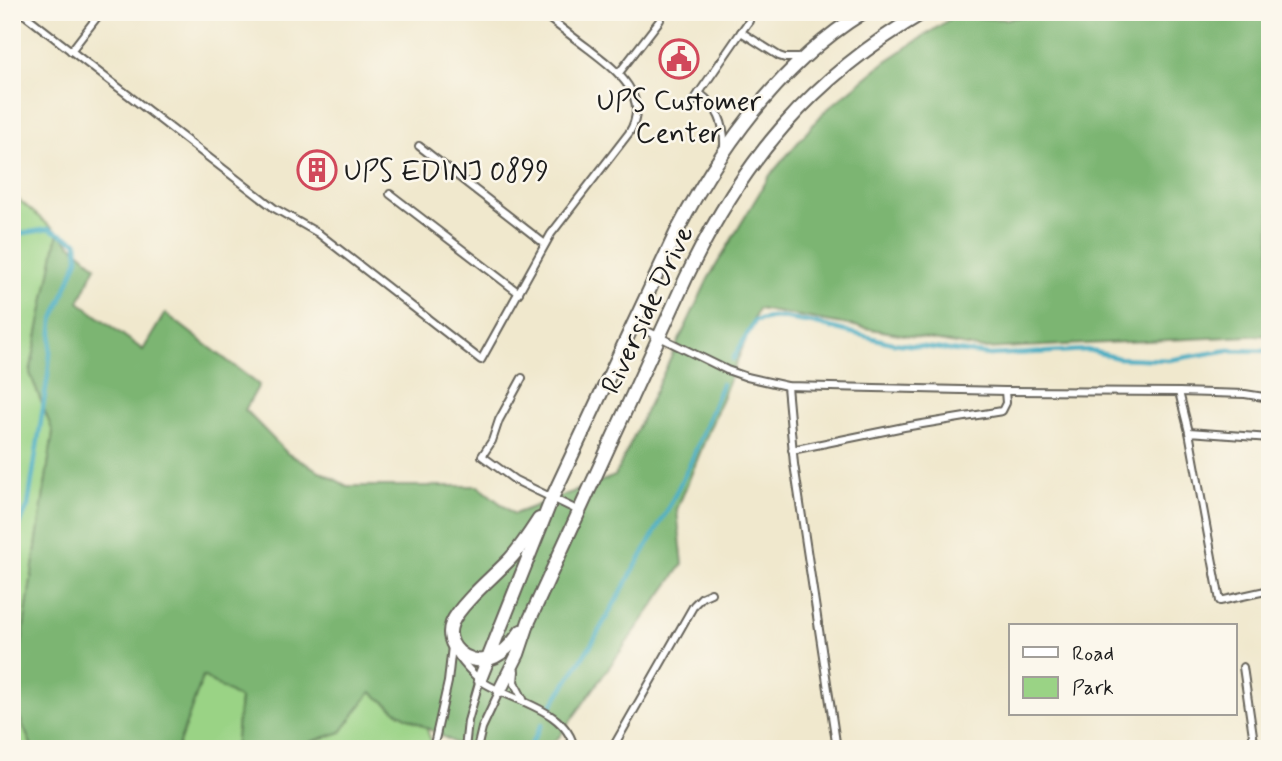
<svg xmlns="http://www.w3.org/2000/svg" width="1282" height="761" viewBox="0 0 1282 761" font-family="Mynerve,sans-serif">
<rect width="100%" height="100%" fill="#fbf7ec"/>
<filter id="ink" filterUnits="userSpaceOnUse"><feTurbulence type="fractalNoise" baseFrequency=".0143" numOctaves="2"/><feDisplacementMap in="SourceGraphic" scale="14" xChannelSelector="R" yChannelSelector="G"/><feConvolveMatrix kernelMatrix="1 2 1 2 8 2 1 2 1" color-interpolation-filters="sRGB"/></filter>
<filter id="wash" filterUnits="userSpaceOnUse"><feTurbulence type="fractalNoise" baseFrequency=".00686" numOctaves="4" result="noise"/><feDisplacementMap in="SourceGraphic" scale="28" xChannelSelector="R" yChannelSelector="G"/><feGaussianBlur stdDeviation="1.57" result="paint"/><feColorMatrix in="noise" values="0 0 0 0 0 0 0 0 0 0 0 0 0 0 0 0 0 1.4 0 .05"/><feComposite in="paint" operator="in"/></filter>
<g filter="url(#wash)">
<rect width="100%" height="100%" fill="#f0e8cd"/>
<g fill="#9ad385" stroke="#5b7850" stroke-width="2">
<path d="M12 194 58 233 30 373 53 432 13 702 33 749H12Z"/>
<path d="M203 676 240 699 235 749H177Z"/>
<path d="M371 692 399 713 426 727 434 749H289L341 732Z"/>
</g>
<path fill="#7bb572" stroke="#4c6847" stroke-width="2" d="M1049 12H1270V335L983 349 758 309 677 510 683 564 559 737 544 749H466L399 713 371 692 341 732 289 749H235L240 699 203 676 177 749H33L13 702 53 432 30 373 58 233 96 266 79 302 143 350 165 313 259 385 245 410 288 454 347 486H478L514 514 615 476 708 279 770 175 824 112 886 61 953 17 1006 19Z"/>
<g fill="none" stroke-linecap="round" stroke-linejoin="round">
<g stroke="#42abc1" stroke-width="4.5">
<path d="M12 235 49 229 77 242 78 259 53 321 48 375 28 506 12 542"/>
<path d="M733 359 755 321 775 317 813 323 892 343 990 355 1088 350 1118 358 1169 360 1229 350 1270 351"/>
<path d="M552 705 592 643 667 511 690 464 722 384"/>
<path d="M528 749 542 724"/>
</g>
</g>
</g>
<g filter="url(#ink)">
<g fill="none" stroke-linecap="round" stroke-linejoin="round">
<g stroke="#66635a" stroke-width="10">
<g id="lane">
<path d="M21 12 274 208 318 233 481 360 551 234 629 133C652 96 615 69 589 49 573 37 557 25 541 12"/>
<path d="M12 18 17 12"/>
<path d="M741 32 749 21"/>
<path d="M71 51 101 12"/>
<path d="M619 73 660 20"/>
<path d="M688 109 699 93"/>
<path d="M419 146 545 244"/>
<path d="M724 147C725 124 718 107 699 93L741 32 779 56 785 58H800"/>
<path d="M390 194 519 293"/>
<path d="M633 324 727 370 747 377 787 386 1005 391 1179 392 1245 394 1270 398"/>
<path d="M522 378 499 420 492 441 482 456 515 480 579 511"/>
<path d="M787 386 794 464 837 749"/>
<path d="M1179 392 1189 432"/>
<path d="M1270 438 1189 432 1220 601 1270 590"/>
<path d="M792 450 904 427 1002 411 1006 403 1005 391"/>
<path d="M458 656C464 664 472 673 480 680 509 701 568 708 574 749"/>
<path d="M1243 667 1255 749"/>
<path d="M515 671 514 682 523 699"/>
<path d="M433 749 448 682 452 646"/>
<path d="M465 749 468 721 480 679"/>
<path d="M477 749 482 728 500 690"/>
<path d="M612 749 694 605 702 597 711 593"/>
</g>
</g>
<g stroke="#66635a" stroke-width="16">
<g id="street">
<path d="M521 631C513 643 503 655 489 659 467 666 443 645 452 623 460 604 495 575 510 559 521 547 530 533 539 519"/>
<path d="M480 679 552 498 676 233C720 148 781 63 864 12"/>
<path d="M500 690 518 654 529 621 686 278C742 161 811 78 924 12"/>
</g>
</g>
<use href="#lane" stroke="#fff" stroke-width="6"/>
<use href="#street" stroke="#fff" stroke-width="12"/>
</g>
</g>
<defs>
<g id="civic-ring" transform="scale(2.0125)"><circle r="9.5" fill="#fbf7ec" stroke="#d1495b" stroke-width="1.5"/><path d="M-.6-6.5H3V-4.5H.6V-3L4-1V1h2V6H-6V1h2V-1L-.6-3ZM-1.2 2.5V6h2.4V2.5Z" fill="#d1495b"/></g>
<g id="building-ring" transform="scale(2.0125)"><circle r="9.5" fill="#fbf7ec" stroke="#d1495b" stroke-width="1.5"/><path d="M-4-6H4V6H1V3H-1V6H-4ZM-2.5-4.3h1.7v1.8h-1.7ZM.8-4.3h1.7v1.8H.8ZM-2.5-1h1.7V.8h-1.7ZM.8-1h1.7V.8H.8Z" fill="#d1495b"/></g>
</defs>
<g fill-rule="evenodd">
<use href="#civic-ring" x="679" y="59"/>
<use href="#building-ring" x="317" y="170"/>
</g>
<g text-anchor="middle" stroke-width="5" stroke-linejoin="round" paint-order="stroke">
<g font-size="28" fill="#1c1c1c" stroke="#fbf7ec">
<text x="679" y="110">UPS Customer<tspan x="679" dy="32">Center</tspan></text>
<text x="344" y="180" text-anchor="start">UPS EDINJ 0899</text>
</g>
<g font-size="28" fill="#1c1c1c" stroke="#fbf7ec">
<text transform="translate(646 309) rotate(-65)" y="10">Riverside Drive</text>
</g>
</g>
<rect width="1282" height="761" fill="none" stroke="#fbf7ec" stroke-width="42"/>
<rect x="1009" y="624" width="228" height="91" fill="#fbf7ec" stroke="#a29f99" stroke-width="2"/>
<rect x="1023" y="647" width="35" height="10" fill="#ffffff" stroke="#a29f99" stroke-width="2"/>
<text x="1072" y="660" font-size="21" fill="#1c1c1c">Road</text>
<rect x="1023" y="677" width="35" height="21" fill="#9ad385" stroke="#a29f99" stroke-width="2"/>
<text x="1072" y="694" font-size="21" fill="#1c1c1c">Park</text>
</svg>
